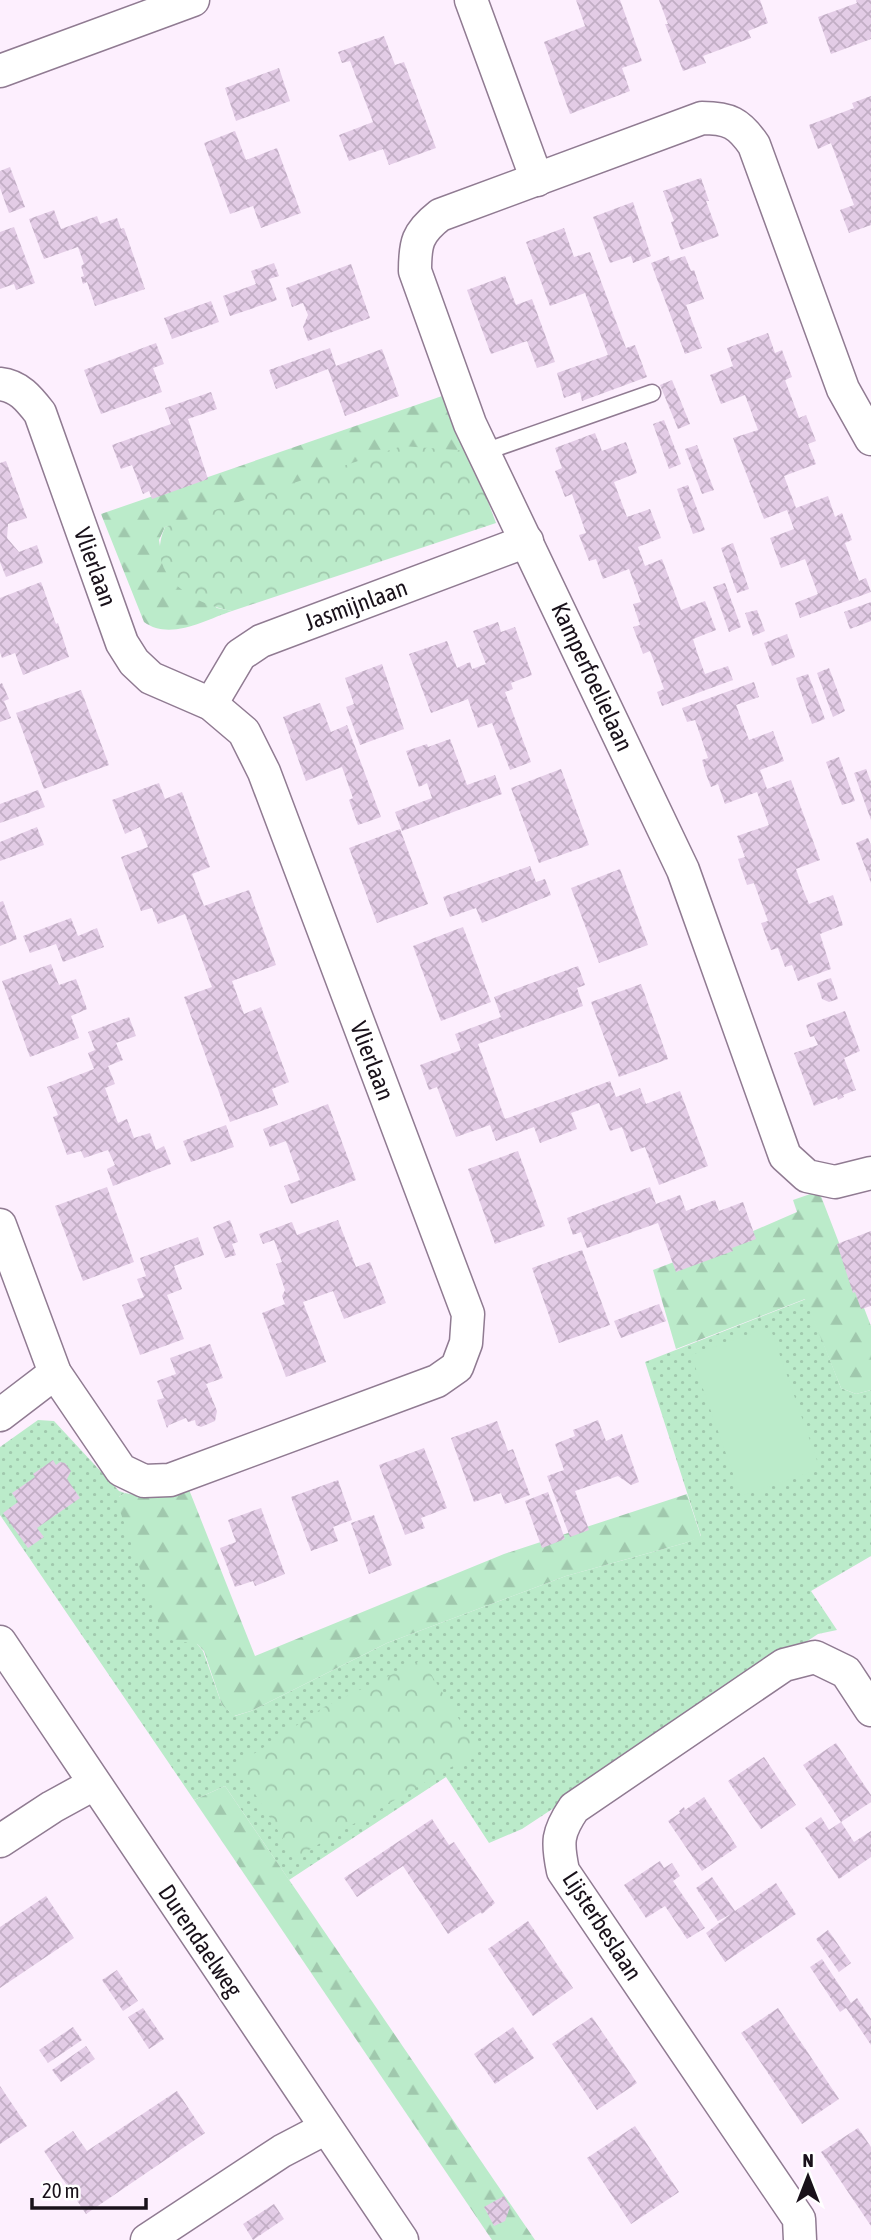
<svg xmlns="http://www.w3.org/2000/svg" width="871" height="2240" viewBox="0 0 871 2240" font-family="'Asap Condensed',sans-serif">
<defs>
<pattern id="grass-dots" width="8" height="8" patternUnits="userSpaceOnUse" patternTransform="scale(1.75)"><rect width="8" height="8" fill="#bbebca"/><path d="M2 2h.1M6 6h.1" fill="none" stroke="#a0c8ad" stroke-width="1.8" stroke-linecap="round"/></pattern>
<pattern id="forest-firs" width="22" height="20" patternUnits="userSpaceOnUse" patternTransform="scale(1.75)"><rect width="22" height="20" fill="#bbebca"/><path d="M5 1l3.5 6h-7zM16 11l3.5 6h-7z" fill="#a0c8ad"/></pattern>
<pattern id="park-crowns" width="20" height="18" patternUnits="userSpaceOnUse" patternTransform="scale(1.75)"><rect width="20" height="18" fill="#bbebca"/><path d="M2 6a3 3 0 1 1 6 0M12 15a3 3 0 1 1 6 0" fill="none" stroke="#a0c8ad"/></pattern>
<pattern id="building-cross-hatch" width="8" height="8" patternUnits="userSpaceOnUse" patternTransform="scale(1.75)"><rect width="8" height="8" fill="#e3cce6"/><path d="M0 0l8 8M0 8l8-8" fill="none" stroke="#c2aec5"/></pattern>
</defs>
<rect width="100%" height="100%" fill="#fdeffe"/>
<path fill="url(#grass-dots)" d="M806 1299 841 1388 856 1394 871 1390V1556L811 1591 837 1630 818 1634 522 1829 489 1843 446 1777 289 1880 225 1786 194 1800 0 1515V1447L38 1420 54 1421 119 1491 125 1493 119 1497 197 1644 203 1651 222 1705 235 1716 251 1711 387 1643 566 1576 685 1543 701 1536 645 1362Z"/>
<g fill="url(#forest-firs)">
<path d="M448 394 469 451 165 527 159 540 163 565 217 608 232 611C205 620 170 641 144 622L101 514Z"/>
<path d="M819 1191 871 1326V1390L856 1394 841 1388 805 1299 676 1349 653 1270 737 1238 797 1212 793 1200Z"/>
<path d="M186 1482 255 1656 504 1554 687 1494 701 1537 685 1543 566 1576 387 1643 251 1711 234 1716 222 1705 204 1651 197 1644 164 1639 119 1508V1497L125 1493 145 1497Z"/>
<path d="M225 1786 535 2240H492L194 1800Z"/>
</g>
<g fill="url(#park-crowns)">
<path d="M402 446 469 451 496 523 232 611C191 604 144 574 165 527Z"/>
<path d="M422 1660 479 1751 295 1858 237 1765 324 1707Z"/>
</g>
<path fill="#bbebca" d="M770 1327 820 1469 741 1496 691 1355Z"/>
<g fill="url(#building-cross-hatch)">
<path d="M576 0H620L642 61 622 68 630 91 570 114 544 42 585 26Z"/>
<path d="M659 0H760L768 23 748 31 751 38 703 56 706 63 683 71 665 24H668Z"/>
<path d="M856 0H871V39L831 54 818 17 857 3Z"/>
<path d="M384 36 395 65 404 62 436 148 389 165 383 149 349 161 339 135 373 122 350 61 342 63 338 52Z"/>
<path d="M279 68 290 101 236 121 225 88Z"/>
<path d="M871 96V225L849 233 840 210 854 205 831 143 818 149 809 125 854 108 852 103Z"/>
<path d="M235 131 246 160 277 148 301 213 261 228 253 206 230 214 204 143Z"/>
<path d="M10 167 25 207 9 213 0 188V171Z"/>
<path d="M701 178 709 201H706L719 236 681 250 671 222 674 221 663 191Z"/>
<path d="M633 202 651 256 633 263 631 256 610 263 593 217Z"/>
<path d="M54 210 61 229 97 216 100 224 117 218 121 229 124 228 145 289 95 306 87 282 83 284 81 277 84 276 81 266 84 264 78 247 44 259 29 219Z"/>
<path d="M14 227 35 283 16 290 14 284 0 289V232Z"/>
<path d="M564 228 574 257 590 252 626 348 635 345 647 377 582 401 580 392 564 398 557 373 608 355 585 293 550 306 526 242Z"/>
<path d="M669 256 670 261 685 256 691 271 694 270 704 299 686 305 702 348 685 354 651 263Z"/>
<path d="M274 263 279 276 269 279 277 300 230 316 223 296 256 284 251 271Z"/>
<path d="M351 264 370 318 308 341 303 327 308 315 303 303 292 307 286 288Z"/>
<path d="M505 276 516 305 532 299 555 362 537 368 527 341 491 354 467 290Z"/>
<path d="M211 301 219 322 172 339 164 318Z"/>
<path d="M768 333 775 353 782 350 792 377 785 380 799 418 806 415 816 441 808 444 816 464 784 476 796 508 828 496 835 517 842 513 852 540 845 543 859 581 866 578 871 592 800 618 795 603 818 594 805 559 781 568 770 538 794 529 787 510 764 519 739 455 733 438 758 430 745 395 721 404 710 375 733 366 727 348Z"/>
<path d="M156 343 164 364 153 368 162 392 101 414 84 370Z"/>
<path d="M330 348 336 366 382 349 399 396 345 416 328 369 276 389 269 370Z"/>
<path d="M672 380 690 424 678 429 660 385Z"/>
<path d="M211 392 217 409 188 419 208 479 152 499 149 491 143 494 132 465 121 469 112 445 171 424 165 408Z"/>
<path d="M664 420 681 464 669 469 653 424Z"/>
<path d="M595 433 602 451 626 442 637 473 614 482 627 517 650 509 661 538 638 547 645 566 662 559 681 610 705 601 716 630 693 639 698 655 705 674 728 666 733 680 662 706 657 692 664 689 650 651 643 654 633 627 640 625 633 604 641 602 629 569 603 579 596 559 589 561 579 535 586 533 572 494 565 497 555 471 562 468 555 448Z"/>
<path d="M697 445 714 490 702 494 685 449Z"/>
<path d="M6 461 27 518 8 524 7 538 19 552 37 545 43 563 6 577 0 562V463Z"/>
<path d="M688 485 705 530 693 534 677 489Z"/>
<path d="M733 543 749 589 737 593 721 548Z"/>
<path d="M41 582 56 624 58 623 69 657 23 675 15 653 2 658 0 652V598Z"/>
<path d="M725 583 741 627 729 632 713 587Z"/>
<path d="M871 602V621L850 629 844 612Z"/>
<path d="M757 610 765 631 753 636 745 613Z"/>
<path d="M498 622 501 632 515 627 532 675 511 683 513 689 505 692 531 762 510 770 492 723 478 728 468 699 431 713 409 654 447 641 457 668 470 662 472 669 486 664 473 631Z"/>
<path d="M787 634 795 657 772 666 764 643Z"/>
<path d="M382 664 404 729 360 745 346 707 354 704 345 678Z"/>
<path d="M829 668 845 711 833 717 817 673Z"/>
<path d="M808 674 825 719 812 724 796 678Z"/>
<path d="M754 682 759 697 736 705 749 740 773 731 784 761 760 770 767 789 791 780 820 860 796 869 802 887 809 904 833 895 843 925 820 934 831 969 798 981 792 965 785 967 778 948 771 950 761 923 768 921 754 883 747 885 738 859 745 857 737 836 769 825 757 792 725 804 718 784 711 787 706 774 702 760 708 758 695 720 687 722 682 708Z"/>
<path d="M2 683 9 699 4 701 11 718 0 722V684Z"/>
<path d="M81 690 109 765 44 789 16 713Z"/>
<path d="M320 703 331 732 347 725 381 817 358 825 349 800 353 798 342 767 306 781 283 717Z"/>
<path d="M450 739 467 785 495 775 502 794 402 831 395 812 432 798 427 783 419 787 406 751 427 744 428 747Z"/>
<path d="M839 757 855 801 842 805 826 762Z"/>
<path d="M561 769 589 845 539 863 511 788Z"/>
<path d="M866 769 871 782V820L854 773Z"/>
<path d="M159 783 165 799 182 792 210 867 192 874 204 906 249 890 276 965 232 981 244 1014 261 1007 289 1082 272 1089 278 1105 230 1122 184 997 212 987 185 914 158 924 152 908 141 911 121 857 148 847 140 827 125 834 112 800Z"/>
<path d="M38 790 45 807 0 823V804Z"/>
<path d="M37 827 44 845 0 861V842Z"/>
<path d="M400 829 428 904 377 923 349 848Z"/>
<path d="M868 838 871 845V883L856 843Z"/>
<path d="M530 866 536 882 545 879 551 895 482 923 476 908 450 917 443 897Z"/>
<path d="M620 869 648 945 599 963 571 888Z"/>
<path d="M3 901 17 939 0 946V902Z"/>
<path d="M71 918 78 936 97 928 104 947 63 962 56 944 30 953 23 936Z"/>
<path d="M463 927 491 1002 441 1021 413 946Z"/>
<path d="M51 964 59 985 76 979 87 1009 71 1016 79 1038 30 1057 2 981Z"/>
<path d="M578 966 585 985 577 988 583 1006 478 1044 505 1119 610 1081 616 1097 640 1088 646 1104 680 1091 708 1166 659 1185 645 1147 631 1152 622 1127 610 1131 599 1103 571 1113 577 1129 540 1143 534 1127 496 1141 490 1125 456 1137 437 1087 429 1090 420 1065 461 1050 455 1034 501 1017 494 997Z"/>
<path d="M831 978 838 999 829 1002 822 999 817 983Z"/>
<path d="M641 984 668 1059 619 1077 591 1002Z"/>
<path d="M845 1011 860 1051 844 1058 856 1090 843 1095 844 1097 838 1100 837 1097 814 1106 794 1053 818 1045 814 1036 810 1037 806 1025Z"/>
<path d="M129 1017 136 1036 116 1043 123 1060 108 1066 115 1084 105 1088 118 1123 127 1119 134 1138 150 1133 156 1150 164 1146 171 1164 113 1186 107 1169 115 1165 108 1150 84 1158 81 1151 67 1155 53 1117 58 1115 47 1087 94 1069 88 1053 95 1050 88 1032Z"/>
<path d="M328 1104 356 1180 291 1204 284 1186 300 1180 286 1141 270 1147 263 1129Z"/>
<path d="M226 1125 234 1147 191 1162 183 1141Z"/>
<path d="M518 1151 545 1226 495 1244 468 1169Z"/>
<path d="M107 1187 134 1262 83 1281 55 1206Z"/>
<path d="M650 1187 656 1204 680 1195 686 1211 715 1200 719 1211 743 1202 756 1239 732 1248 733 1251 676 1272 658 1223 587 1248 581 1232 573 1235 567 1218Z"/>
<path d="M230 1220 238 1242 232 1244 236 1255 225 1258 213 1227Z"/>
<path d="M338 1220 356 1267 370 1262 386 1303 344 1319 333 1291 303 1302 326 1362 286 1377 262 1313 285 1304 282 1296 285 1290 276 1264 282 1262 274 1240 263 1244 259 1234 292 1222 297 1235Z"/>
<path d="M871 1231V1306L861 1309 855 1292 853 1293 837 1244Z"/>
<path d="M198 1237 204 1255 174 1266 182 1289 167 1295 184 1339 140 1355 122 1305 144 1297 137 1279 146 1276 140 1258Z"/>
<path d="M582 1250 610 1325 559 1343 532 1268Z"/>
<path d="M659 1304 666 1321 621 1338 614 1321Z"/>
<path d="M210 1344 223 1378 206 1384 217 1411 215 1421 201 1427 196 1425 195 1420 188 1422 186 1418 169 1425 167 1428 157 1400 164 1398 157 1381 176 1374 170 1358Z"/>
<path d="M598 1420 606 1441 622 1434 639 1482 631 1485 618 1476 575 1491 589 1530 570 1537 547 1476 564 1470 555 1444 575 1436 573 1430Z"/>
<path d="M497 1421 508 1451 513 1449 530 1495 505 1504 501 1493 474 1502 451 1438Z"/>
<path d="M424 1448 447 1508 421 1518 425 1528 405 1535 379 1465Z"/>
<path d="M53 1460 56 1465 60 1462 65 1463 71 1471 67 1479 80 1498 37 1528 44 1537 28 1548 3 1513 18 1502 12 1493 35 1477 33 1474Z"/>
<path d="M338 1480 352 1520 333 1527 338 1541 311 1551 291 1497Z"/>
<path d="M548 1492 565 1539 542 1548 525 1501Z"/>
<path d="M261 1508 285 1574 255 1586 253 1581 235 1587 220 1548 236 1542 228 1520Z"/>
<path d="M374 1515 392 1565 369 1574 351 1523Z"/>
<path d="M836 1743 871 1795V1802L841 1822 803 1765Z"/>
<path d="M764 1757 796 1805 761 1829 728 1781Z"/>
<path d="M704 1797 737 1847 702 1871 668 1821 680 1813 679 1811 684 1807 685 1810Z"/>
<path d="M821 1817 829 1830 841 1822 854 1842 871 1831V1857L839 1879 805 1828Z"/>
<path d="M432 1819 449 1845 454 1842 495 1903 482 1914 481 1912 448 1934 403 1866 357 1897 344 1878Z"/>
<path d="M660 1861 664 1868 672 1863 680 1876 673 1881 705 1928 687 1939 665 1906 646 1918 624 1885Z"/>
<path d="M712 1877 735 1911 776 1883 796 1914 725 1962 706 1933 731 1914 718 1921 696 1888Z"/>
<path d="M46 1896 74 1938 0 1988V1927Z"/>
<path d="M528 1921 573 1988 533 2016 488 1949Z"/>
<path d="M828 1930 851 1963 839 1972 816 1939Z"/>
<path d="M822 1959 851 2003 857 1998 871 2019V2045L846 2008 840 2012 810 1967Z"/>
<path d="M117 1970 138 2001 123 2011 102 1980Z"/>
<path d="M143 2008 164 2039 149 2049 128 2017Z"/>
<path d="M778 2008 839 2099 802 2124 741 2033Z"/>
<path d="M592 2017 637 2083 597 2110 552 2044Z"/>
<path d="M73 2027 82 2040 48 2063 39 2050Z"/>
<path d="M513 2027 534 2058 495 2084 474 2054Z"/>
<path d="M86 2046 95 2059 61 2082 52 2070Z"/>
<path d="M0 2086 27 2126 0 2144Z"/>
<path d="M177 2091 205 2133 86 2214 44 2151 73 2131 87 2151Z"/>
<path d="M635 2126 679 2192 631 2224 587 2158Z"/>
<path d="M858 2128 871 2147V2226L821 2152Z"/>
<path d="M504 2196 510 2207 505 2221 494 2226 484 2207Z"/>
<path d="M274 2204 284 2219 253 2240 243 2224Z"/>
</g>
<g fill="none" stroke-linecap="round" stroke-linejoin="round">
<g stroke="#907b92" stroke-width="19">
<path id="service" d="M484 452 652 393"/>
</g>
<g stroke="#907b92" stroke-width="35">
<g id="minor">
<path d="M471 0 537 180"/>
<path d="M0 71 193 0"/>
<path d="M0 384C19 386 29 399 40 413L122 643 134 662 151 678 211 704 244 732 264 772 468 1314 466 1343 457 1367 437 1381 170 1480 144 1481 121 1470 55 1373 0 1225"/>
<path d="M871 439 843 389 754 145C739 123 729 118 702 118L440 215C417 233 415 243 415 271L470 424 683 870 785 1156 807 1176 835 1182 871 1173"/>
<path d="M211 704 240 655 261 641 527 541"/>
<path d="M0 1415 55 1373"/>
<path d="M0 1642 402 2240"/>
<path d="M0 1841 52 1807 94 1784"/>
<path d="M147 2240 282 2151 326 2128"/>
<path d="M800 2240 799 2219 563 1871C557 1842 557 1833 574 1808L784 1665 815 1657 846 1672 871 1710"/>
</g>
</g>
<use href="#service" stroke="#fff" stroke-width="16"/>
<use href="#minor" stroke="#fff" stroke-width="32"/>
</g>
<g text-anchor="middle" stroke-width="5" stroke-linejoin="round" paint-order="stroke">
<g font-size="24" fill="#19111a" stroke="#fff">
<text transform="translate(95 567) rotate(70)" y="8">Vlierlaan</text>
<text transform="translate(356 605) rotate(-20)" y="8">Jasmijnlaan</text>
<text transform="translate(592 677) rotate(65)" y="8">Kamperfoelielaan</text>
<text transform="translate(372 1061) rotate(69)" y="8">Vlierlaan</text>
<text transform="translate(602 1926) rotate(57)" y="8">Lijsterbeslaan</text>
<text transform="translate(200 1941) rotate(56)" y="8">Durendaelweg</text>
</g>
</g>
<g transform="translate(808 2177)" stroke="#ffffff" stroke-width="5" paint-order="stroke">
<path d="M0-5L12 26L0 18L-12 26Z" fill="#19111a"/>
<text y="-10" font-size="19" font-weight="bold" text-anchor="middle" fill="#19111a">N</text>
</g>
<path d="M32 2198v10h114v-10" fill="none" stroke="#19111a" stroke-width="3.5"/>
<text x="42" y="2198" font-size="21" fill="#19111a" stroke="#ffffff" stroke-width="5" paint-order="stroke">20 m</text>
</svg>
